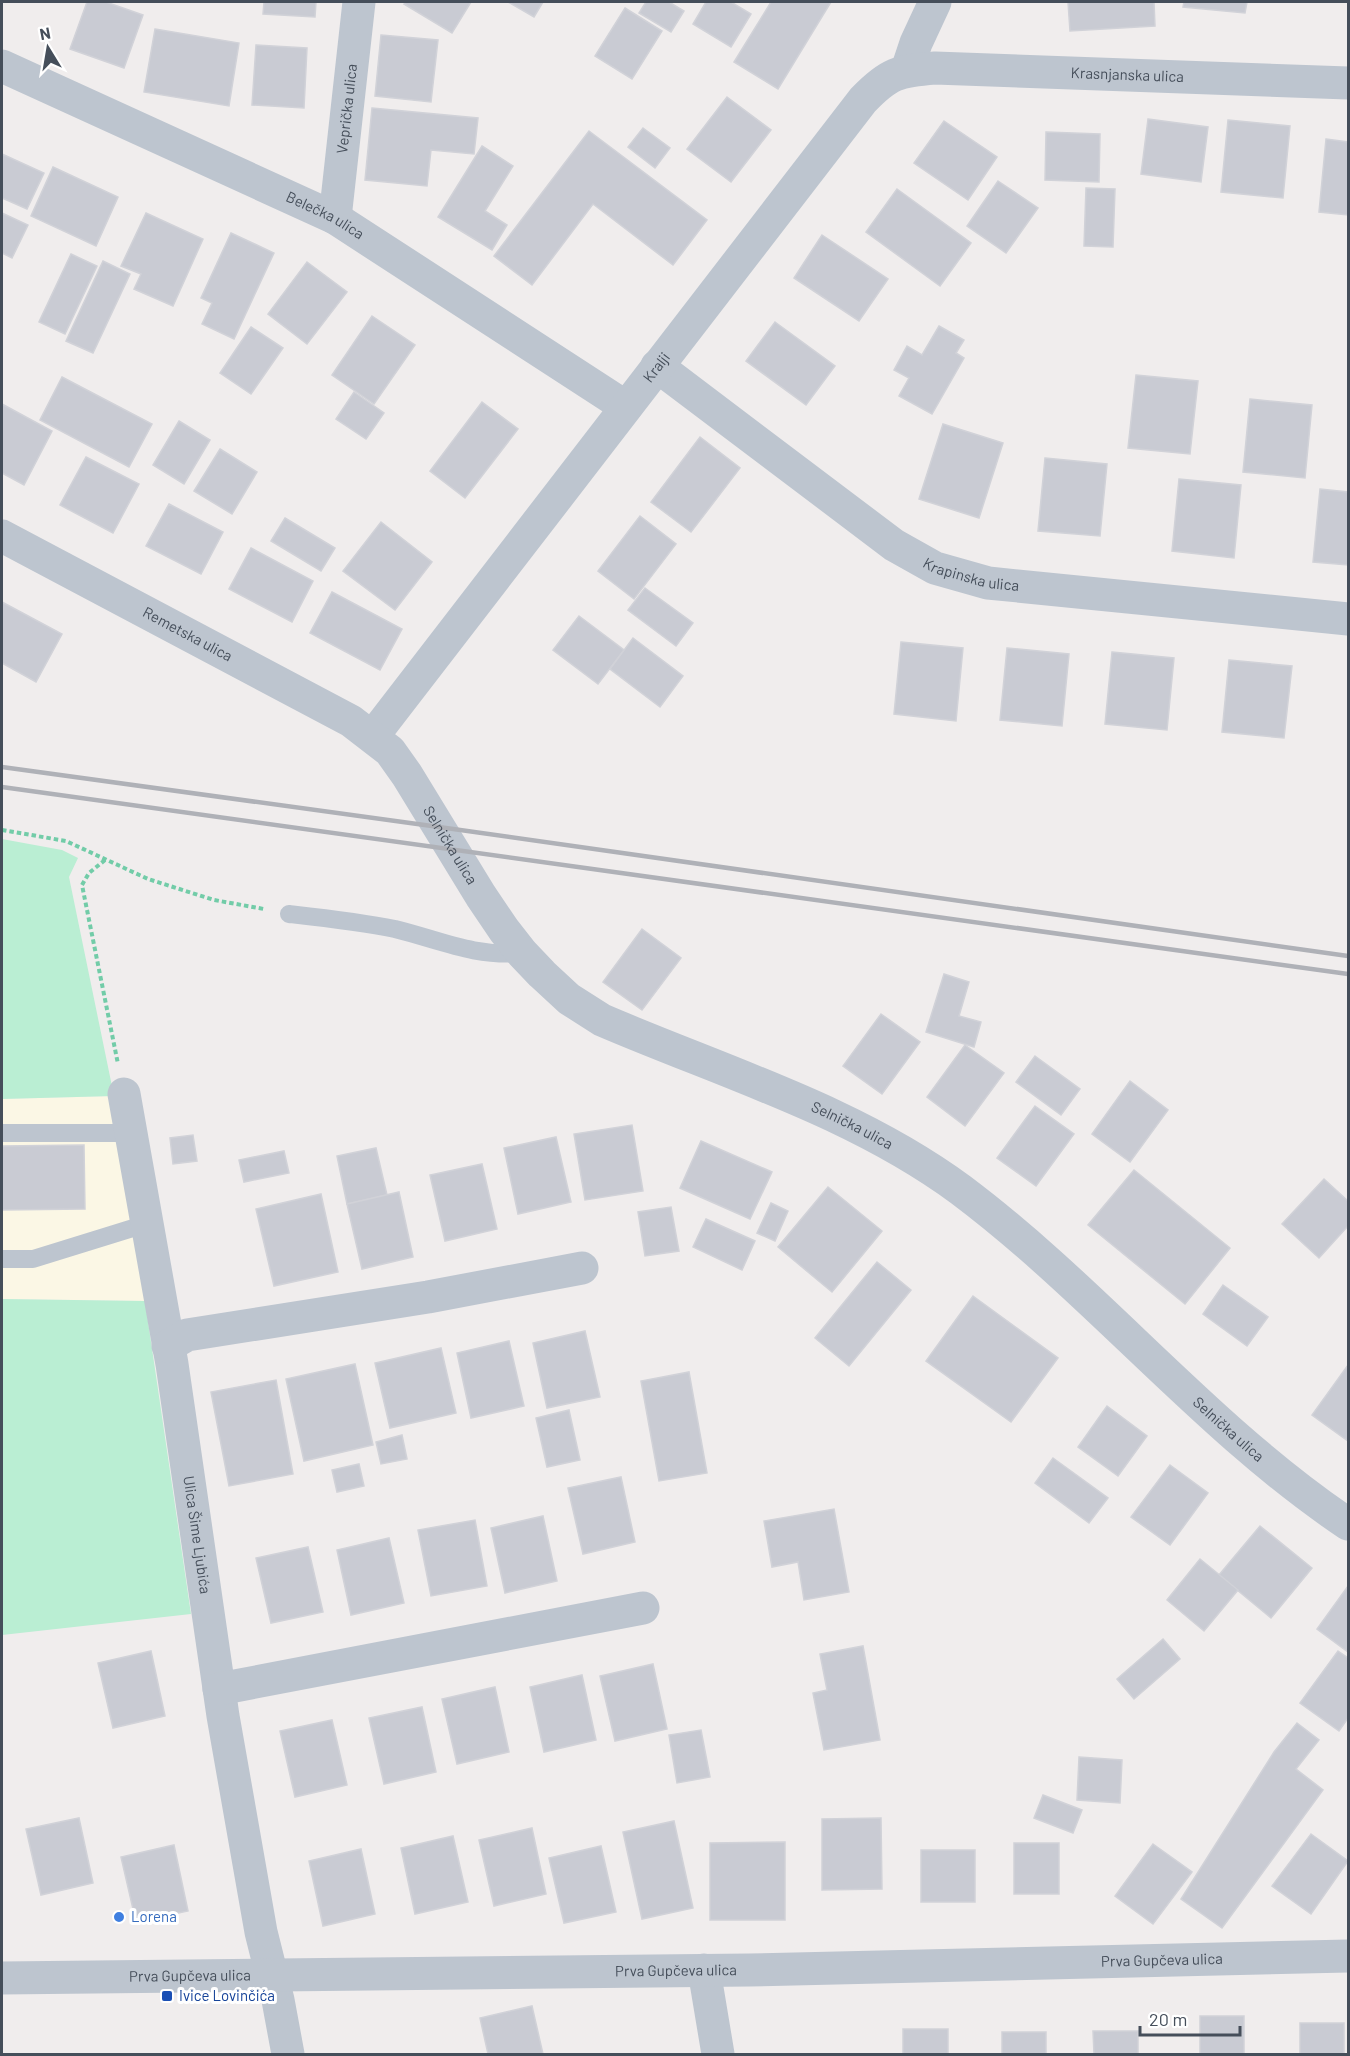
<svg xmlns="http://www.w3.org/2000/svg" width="1350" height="2056" viewBox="0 0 1350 2056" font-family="Barlow,sans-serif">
<rect width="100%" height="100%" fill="#f0eded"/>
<path fill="#fbf7e5" d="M114 1096 145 1301 2 1299V1099Z"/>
<g fill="#baeed3">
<path d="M2 839 62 850 78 858 69 877 114 1096 2 1099Z"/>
<path d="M2 1299 145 1301 191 1614 2 1635Z"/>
</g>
<g fill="#c9cbd3" stroke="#d1d2d8" stroke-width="1.5">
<path d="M87 2H106L143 15 124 68 70 49Z"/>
<path d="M264 2H316L315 17 263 14Z"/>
<path d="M406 2H471L452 33 404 4Z"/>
<path d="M508 2H543L534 17Z"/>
<path d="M646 2H669L684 11 671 32 639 13Z"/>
<path d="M706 2H731L751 14 731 47 693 24Z"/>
<path d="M771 2H831L778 89 734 62Z"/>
<path d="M1068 2H1154L1155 26 1070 31Z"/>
<path d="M1184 2H1247L1245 13 1183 7Z"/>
<path d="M625 8 662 31 632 79 595 56Z"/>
<path d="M155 29 239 43 229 106 144 92Z"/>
<path d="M381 35 438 40 431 102 375 96Z"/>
<path d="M256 45 307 48 304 108 252 105Z"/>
<path d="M727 97 771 130 731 182 687 149Z"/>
<path d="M372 108 478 118 474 154 431 150 427 186 365 180Z"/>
<path d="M1148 119 1208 127 1201 182 1141 174Z"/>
<path d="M1228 120 1290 126 1283 198 1221 192Z"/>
<path d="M944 121 997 157 968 200 914 163Z"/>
<path d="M643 128 670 148 655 168 628 147Z"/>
<path d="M589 131 707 220 673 265 593 204 532 285 494 256Z"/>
<path d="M1046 132 1100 134 1099 182 1045 180Z"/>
<path d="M1326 139 1348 142V215L1319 212Z"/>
<path d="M482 146 513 166 485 211 507 225 492 250 438 217Z"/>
<path d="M2 154 44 173 27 209 2 198Z"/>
<path d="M53 167 118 197 96 246 31 216Z"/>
<path d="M998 181 1038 208 1006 253 967 226Z"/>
<path d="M1086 188 1115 189 1113 247 1084 246Z"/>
<path d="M897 189 971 243 940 286 866 232Z"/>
<path d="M2 213 28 225 12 258 2 253Z"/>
<path d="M146 213 203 239 173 306 134 289 141 274 121 266Z"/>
<path d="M231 233 274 253 234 339 202 324 212 303 201 298Z"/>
<path d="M822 235 888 279 859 321 794 278Z"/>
<path d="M71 254 97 266 65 334 39 322Z"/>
<path d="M103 261 130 274 93 353 66 341Z"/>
<path d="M307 262 347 292 307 344 268 314Z"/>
<path d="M372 316 415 345 374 404 332 375Z"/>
<path d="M775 322 835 366 806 405 746 361Z"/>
<path d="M939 326 964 340 956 353 964 358 932 414 899 396 909 378 894 370 907 346 922 355Z"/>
<path d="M251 327 283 348 251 394 220 373Z"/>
<path d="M1136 375 1198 381 1190 454 1128 448Z"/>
<path d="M62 377 152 424 129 467 40 420Z"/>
<path d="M354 392 384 413 366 439 336 419Z"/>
<path d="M1250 399 1312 405 1305 478 1243 472Z"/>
<path d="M482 402 518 429 465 498 430 471Z"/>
<path d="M2 404 52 431 24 485 2 473Z"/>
<path d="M179 421 210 440 184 484 153 465Z"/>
<path d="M943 424 1003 443 979 518 919 499Z"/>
<path d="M700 437 740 468 691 532 651 502Z"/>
<path d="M220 449 257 472 232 514 194 491Z"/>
<path d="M86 457 139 484 113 533 60 505Z"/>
<path d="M1045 458 1107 464 1100 536 1038 531Z"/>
<path d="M1179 479 1241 485 1234 558 1172 551Z"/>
<path d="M1320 489 1348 492V565L1313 562Z"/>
<path d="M169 504 223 532 201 574 146 546Z"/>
<path d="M640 516 676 544 634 599 598 571Z"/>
<path d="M285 518 335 548 321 571 271 541Z"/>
<path d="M381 522 432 562 395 610 343 571Z"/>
<path d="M251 548 313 581 292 622 229 589Z"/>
<path d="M645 588 693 623 676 646 628 610Z"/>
<path d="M332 592 402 629 380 670 310 633Z"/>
<path d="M2 602 62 634 36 682 2 663Z"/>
<path d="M579 616 624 650 598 684 553 650Z"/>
<path d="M633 638 683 676 660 707 610 669Z"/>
<path d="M901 642 963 648 956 721 894 714Z"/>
<path d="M1007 648 1069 654 1062 726 1000 720Z"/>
<path d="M1112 652 1174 658 1167 730 1105 724Z"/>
<path d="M1229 660 1292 666 1284 738 1222 732Z"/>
<path d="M642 929 681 958 642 1010 603 982Z"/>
<path d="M944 974 969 982 959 1016 981 1022 974 1047 926 1032Z"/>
<path d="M881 1014 920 1042 882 1094 843 1066Z"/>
<path d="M965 1045 1004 1073 965 1126 927 1097Z"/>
<path d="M1035 1056 1080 1089 1061 1115 1016 1082Z"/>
<path d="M1130 1081 1168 1110 1130 1162 1092 1134Z"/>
<path d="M1035 1106 1074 1134 1036 1186 997 1158Z"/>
<path d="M632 1125 643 1191 585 1200 574 1134Z"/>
<path d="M193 1135 197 1161 173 1164 170 1138Z"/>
<path d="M556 1137 571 1202 518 1214 504 1148Z"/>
<path d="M701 1141 772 1172 750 1219 680 1188Z"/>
<path d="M84 1145 85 1209 2 1210V1146Z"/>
<path d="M376 1148 387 1195 347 1204 337 1156Z"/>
<path d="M284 1151 289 1173 244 1182 239 1160Z"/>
<path d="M482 1164 497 1229 445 1241 430 1175Z"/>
<path d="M1134 1170 1230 1248 1185 1304 1088 1225Z"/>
<path d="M1324 1179 1348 1201V1226L1319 1258 1282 1224Z"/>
<path d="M828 1187 882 1231 832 1292 778 1247Z"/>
<path d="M399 1192 413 1257 362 1269 347 1204Z"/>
<path d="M321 1194 338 1272 274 1286 256 1209Z"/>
<path d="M771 1203 788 1211 775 1241 757 1233Z"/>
<path d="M671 1207 679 1251 645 1256 638 1212Z"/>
<path d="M706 1219 755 1241 742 1270 693 1247Z"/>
<path d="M877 1262 911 1290 849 1366 815 1338Z"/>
<path d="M1223 1285 1268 1317 1247 1346 1203 1314Z"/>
<path d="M973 1296 1058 1358 1011 1422 926 1361Z"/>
<path d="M585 1331 600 1397 547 1408 533 1343Z"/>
<path d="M509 1341 524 1406 471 1418 457 1353Z"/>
<path d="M441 1348 456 1413 390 1428 375 1363Z"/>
<path d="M355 1364 373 1445 304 1461 286 1379Z"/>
<path d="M1348 1365V1441L1312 1415Z"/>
<path d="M689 1372 707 1473 659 1481 641 1381Z"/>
<path d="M276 1380 293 1474 229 1486 211 1392Z"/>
<path d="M1107 1406 1147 1436 1118 1476 1078 1447Z"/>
<path d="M569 1410 580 1460 547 1467 536 1418Z"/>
<path d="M402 1435 407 1459 381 1464 376 1442Z"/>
<path d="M1053 1458 1108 1498 1089 1523 1035 1483Z"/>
<path d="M359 1464 364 1486 337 1492 332 1470Z"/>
<path d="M1170 1465 1208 1493 1170 1545 1131 1517Z"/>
<path d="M621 1477 635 1542 583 1554 568 1488Z"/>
<path d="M834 1509 849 1592 804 1600 798 1562 772 1567 764 1521Z"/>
<path d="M543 1516 557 1581 505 1593 491 1528Z"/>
<path d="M475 1520 487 1586 431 1596 418 1530Z"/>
<path d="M1260 1526 1312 1568 1271 1618 1219 1575Z"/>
<path d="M389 1538 404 1603 351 1615 337 1550Z"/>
<path d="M308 1547 323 1612 271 1623 256 1558Z"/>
<path d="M1200 1559 1238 1590 1204 1631 1167 1600Z"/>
<path d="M1348 1586V1652L1317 1629Z"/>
<path d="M1163 1639 1180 1659 1134 1699 1117 1679Z"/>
<path d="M863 1646 880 1740 824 1750 813 1693 827 1690 820 1654Z"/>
<path d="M151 1651 165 1716 113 1728 98 1663Z"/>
<path d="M1338 1651 1348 1658V1718L1339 1731 1300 1703Z"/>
<path d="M653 1664 667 1729 615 1741 600 1676Z"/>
<path d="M582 1675 596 1740 544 1752 530 1687Z"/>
<path d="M495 1687 509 1752 457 1764 442 1699Z"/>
<path d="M422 1707 436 1772 384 1784 369 1718Z"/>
<path d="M332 1720 347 1785 295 1797 280 1731Z"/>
<path d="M1297 1723 1319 1740 1296 1769 1323 1790 1222 1928 1181 1899 1274 1752Z"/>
<path d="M701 1730 710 1777 677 1783 669 1735Z"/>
<path d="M1079 1757 1122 1760 1120 1803 1077 1800Z"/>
<path d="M1043 1795 1082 1810 1073 1833 1034 1818Z"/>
<path d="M79 1818 93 1883 41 1895 26 1829Z"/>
<path d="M881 1818 882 1889 822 1890V1819Z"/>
<path d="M674 1821 693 1908 642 1919 623 1832Z"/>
<path d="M532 1828 546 1894 494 1906 479 1840Z"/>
<path d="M1311 1834 1348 1861 1311 1914 1272 1886Z"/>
<path d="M453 1836 468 1902 415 1914 401 1848Z"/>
<path d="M785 1842V1920H710V1843Z"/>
<rect x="1014" y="1843" width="45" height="51"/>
<path d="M1153 1844 1192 1872 1153 1924 1115 1896Z"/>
<path d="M174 1845 188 1911 136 1922 121 1857Z"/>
<path d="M601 1846 616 1912 564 1923 549 1858Z"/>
<path d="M361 1849 375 1914 323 1926 309 1861Z"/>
<rect x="921" y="1850" width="54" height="52"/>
<path d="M532 2006 543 2054H488L480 2018Z"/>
<rect x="1200" y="2016" width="44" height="38"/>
<rect x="1300" y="2023" width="44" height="31"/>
<rect x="903" y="2029" width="45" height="25"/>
<path d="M1093 2031H1138V2054H1094Z"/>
<rect x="1002" y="2032" width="44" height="22"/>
</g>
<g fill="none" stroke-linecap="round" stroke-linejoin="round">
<g stroke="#72cca8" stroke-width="4" stroke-dasharray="4.5 3" stroke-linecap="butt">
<path d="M2 830 66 841 148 879 214 900 264 909"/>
<path d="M105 860 89 873 82 885 118 1064"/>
</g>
<g stroke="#bdc5cf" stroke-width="18">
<path d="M289 914C324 918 360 922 395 929 440 940 474 957 522 953"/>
<path d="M2 1133H131"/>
<path d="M2 1259H33L146 1224"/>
</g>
<g stroke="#bdc5cf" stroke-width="33">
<path id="s1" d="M2 66 335 218 626 407"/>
<path d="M907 70 916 43 935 2"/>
<path id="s2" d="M335 218 359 2"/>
<path id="s3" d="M657 366 894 545 935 568 988 583 1348 619"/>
<path id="s4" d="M373 736 863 100C889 73 898 71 935 68L1348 83"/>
<path id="s5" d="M124 1094 172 1364 223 1716 261 1932 278 2000 288 2054"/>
<path d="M168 1346 187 1335 428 1297 582 1268"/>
<path d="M219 1689 643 1608"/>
<path d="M704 1970 718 2054"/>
</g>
<g stroke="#bdc5cf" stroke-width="33">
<path id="s6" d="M2 536 351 721 390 751 407 775 481 896 504 930 522 953 542 974 569 999 602 1020C723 1072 854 1111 961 1190 1097 1292 1206 1429 1348 1524"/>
<path id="s7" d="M2 1978 749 1970 1348 1956"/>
</g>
<g stroke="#afb1b7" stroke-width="4.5">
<path d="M2 767 439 827 1348 956"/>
<path d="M2 787 1348 974"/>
</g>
</g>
<circle fill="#3f7fe0" stroke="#fff" stroke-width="2" cx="119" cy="1917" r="6"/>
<rect fill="#1a4fb4" stroke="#fff" stroke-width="2" x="161" y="1990" width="12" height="12" rx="3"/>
<g text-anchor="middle" stroke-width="6" stroke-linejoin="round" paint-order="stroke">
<g font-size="15" fill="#454e5a" stroke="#fff">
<text dy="5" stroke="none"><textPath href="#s4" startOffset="1077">Krasnjanska ulica</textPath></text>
<text dy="5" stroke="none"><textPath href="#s2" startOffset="110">Veprička ulica</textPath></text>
<text dy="5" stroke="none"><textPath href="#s1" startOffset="356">Belečka ulica</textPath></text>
<text dy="5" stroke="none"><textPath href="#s4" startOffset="465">Kralji</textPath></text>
<text dy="5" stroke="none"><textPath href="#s3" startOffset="381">Krapinska ulica</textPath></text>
<text dy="5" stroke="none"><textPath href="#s6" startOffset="210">Remetska ulica</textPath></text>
<text dy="5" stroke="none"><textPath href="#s6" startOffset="556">Selnička ulica</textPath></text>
<text dy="5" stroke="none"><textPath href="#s6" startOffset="1062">Selnička ulica</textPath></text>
<text dy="5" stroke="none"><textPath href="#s6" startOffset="1548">Selnička ulica</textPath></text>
<text dy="5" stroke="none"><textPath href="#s5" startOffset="447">Ulica Šime Ljubića</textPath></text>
<text dy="5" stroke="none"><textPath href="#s7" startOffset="1160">Prva Gupčeva ulica</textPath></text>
<text dy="5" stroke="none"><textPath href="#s7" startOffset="674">Prva Gupčeva ulica</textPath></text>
<text dy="5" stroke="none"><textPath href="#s7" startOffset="188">Prva Gupčeva ulica</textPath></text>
</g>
<g font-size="15" fill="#366cbe" stroke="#fff" text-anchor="start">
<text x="131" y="1922">Lorena</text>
</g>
<g font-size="15" fill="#164399" stroke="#fff" text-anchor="start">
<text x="179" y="2001">Ivice Lovinčića</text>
</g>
</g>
<rect width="1350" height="2056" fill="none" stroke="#454e5a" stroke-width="6"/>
<g transform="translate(48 48) rotate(349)" stroke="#ffffff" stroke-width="4.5" paint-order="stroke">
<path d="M0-4.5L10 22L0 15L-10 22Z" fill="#454e5a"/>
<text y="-9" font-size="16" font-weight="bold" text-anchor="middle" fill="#454e5a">N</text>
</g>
<path d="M1140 2026v9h100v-9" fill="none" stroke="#454e5a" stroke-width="3"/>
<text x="1149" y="2026" font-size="18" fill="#454e5a" stroke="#ffffff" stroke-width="4.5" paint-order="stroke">20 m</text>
</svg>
